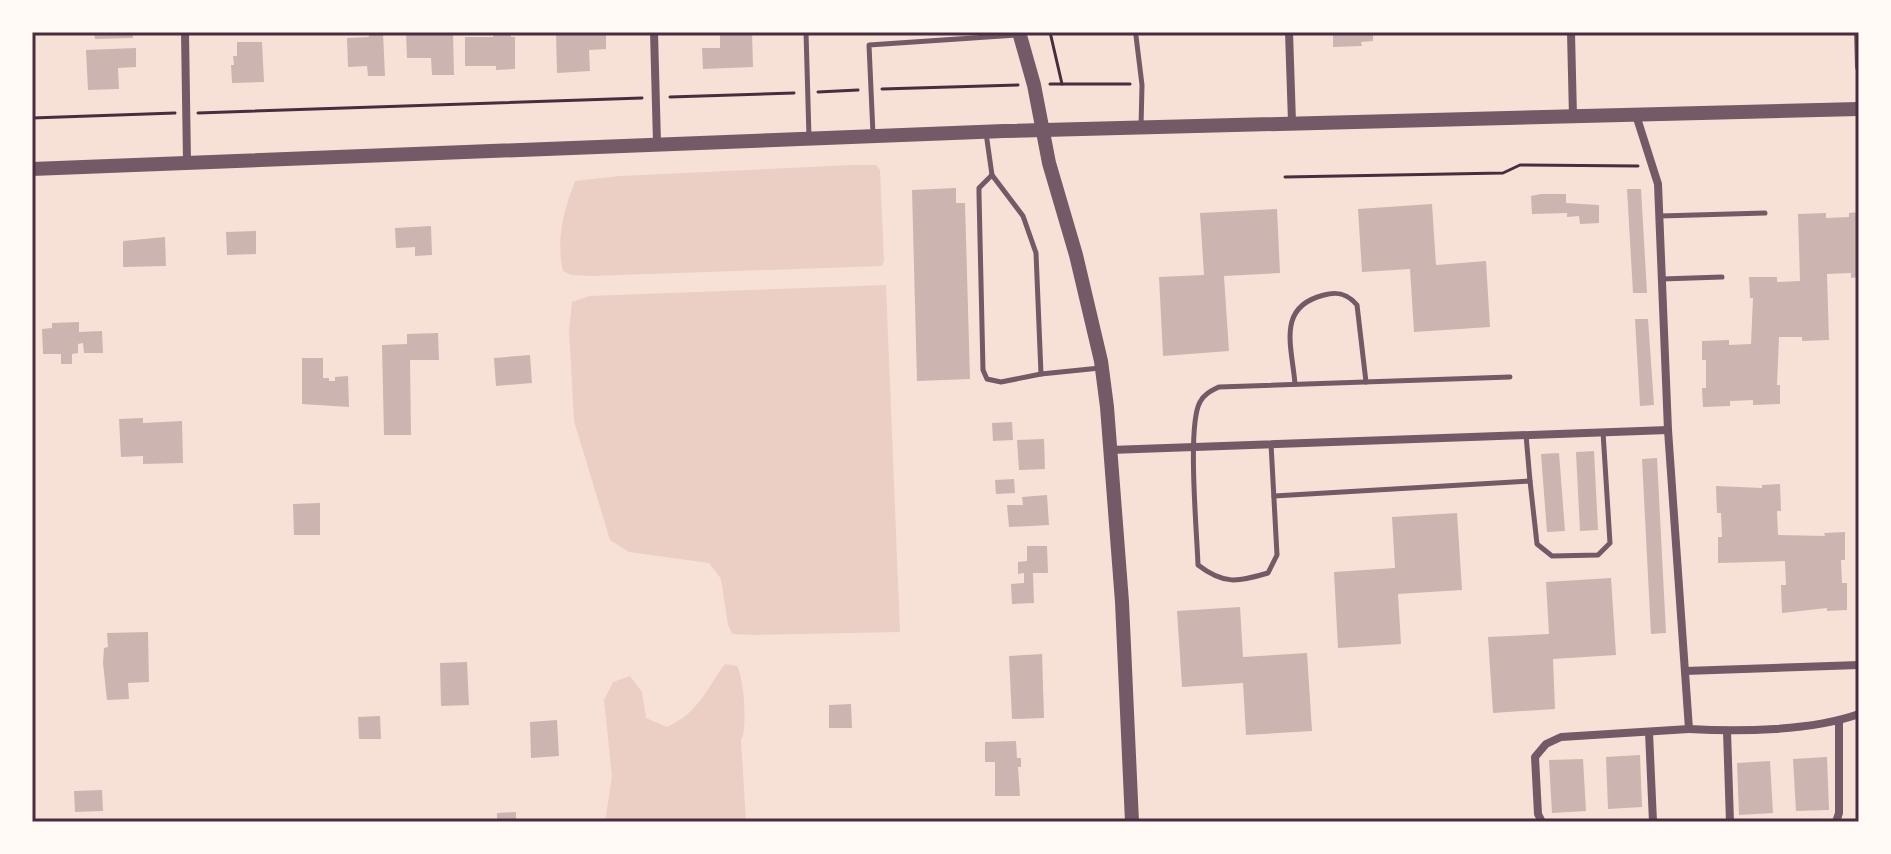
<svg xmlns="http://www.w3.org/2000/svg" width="1891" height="854" viewBox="0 0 1891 854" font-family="'Work Sans',sans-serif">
<rect width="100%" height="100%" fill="#f7e1d7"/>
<g fill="#ebcfc5">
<path d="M851 165H876L880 170 884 261 882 266 592 276 571 275 563 271C556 238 563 213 575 181L620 176Z"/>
<path d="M886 285 900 632 754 635 732 634 728 625 721 579 709 563 629 552 610 540 574 421 569 330 572 302 589 296Z"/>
<path d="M725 664 737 666C744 678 748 729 741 740L746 822H605L612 776 604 700 613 682 630 676 642 692 646 718 667 727C698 713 706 690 725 664Z"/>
</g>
<g fill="#ccb4b1">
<path d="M94 32H133V38L95 39Z"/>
<path d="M368 32H383L385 76H368L367 66 348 67 347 38 369 37Z"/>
<path d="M406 32H453L454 75H432L431 58H407Z"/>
<path d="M493 32H511V37H515V69L496 70V66H465V37H493Z"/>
<path d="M556 32H606V49L589 50 590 71 557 73Z"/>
<path d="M720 32H752L753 67 703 69 702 48H720Z"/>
<path d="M1333 32H1373V41L1361 42 1362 46 1333 47Z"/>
<path d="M237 42H262L264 82 232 83 231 65H234L233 56H237Z"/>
<path d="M136 48V67L118 68 119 89 88 90 86 50Z"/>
<path d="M956 188V203H965L970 379 917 381 912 190Z"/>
<path d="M1627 189H1641L1647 293H1633Z"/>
<path d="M1541 194H1566V203L1599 205V223L1580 224 1579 216 1567 217V213L1532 214 1531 196Z"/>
<path d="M1432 204 1436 265 1486 261 1490 327 1414 332 1410 269 1362 272 1358 209Z"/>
<path d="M1277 209 1280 273 1224 276 1229 351 1163 356 1159 277 1204 275 1200 213Z"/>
<path d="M1859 212V277L1851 278V273L1827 274 1829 340 1802 341V337H1779L1777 385H1780V404L1753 405V400L1730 401V406L1703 407 1702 388H1706V360H1702V341L1729 340V345L1751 344 1753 298H1750L1749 277H1777V282L1800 281 1798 214 1826 213V218L1849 217V213Z"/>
<path d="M431 226 432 255 415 256V247L396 248 395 228Z"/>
<path d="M256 231V254L227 255 226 232Z"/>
<path d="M165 237 166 266 123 267V241Z"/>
<path d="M1635 319H1648L1654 405 1640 406Z"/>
<path d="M79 322V332L102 331 103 353H84L83 343 78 344V353L72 354V364H61V354H43L42 329 52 328V323Z"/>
<path d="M438 333 439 360H410L411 435H384L382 345 407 344V334Z"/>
<path d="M530 355 532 383 496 386 494 358Z"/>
<path d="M302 358H323V378H329V381H335V377L348 376 349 407 302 404Z"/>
<path d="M143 418V423L182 421 183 463 143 464V456L121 457 119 419Z"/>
<path d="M1012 422 1013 440 993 441 992 423Z"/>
<path d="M1044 439 1045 469 1019 470 1017 440Z"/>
<path d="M1594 451 1598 530 1580 531 1576 452Z"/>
<path d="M1559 453 1565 531 1547 532 1541 454Z"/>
<path d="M1657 458 1666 633 1651 634 1642 459Z"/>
<path d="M1014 479 1015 493 996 494 995 480Z"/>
<path d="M1780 484 1781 511H1777L1778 535 1825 536 1824 533 1845 532V560H1841L1842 583H1847V610L1827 611V608L1782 613 1781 585H1786L1785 561 1718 563V537H1722L1721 513H1717L1716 486 1762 488V485Z"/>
<path d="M1047 495 1049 525 1009 527 1007 505H1023L1022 497Z"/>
<path d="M320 503V535H294L293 504Z"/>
<path d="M1457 513 1462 590 1398 594 1401 644 1338 648 1334 572 1395 568 1392 517Z"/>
<path d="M1027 546H1047L1048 573H1033L1034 603 1012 604 1011 584 1024 583V573L1018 574V562L1027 561Z"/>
<path d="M1611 578 1616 655 1553 659 1555 709 1493 713 1488 637 1549 634 1546 582Z"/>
<path d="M1240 607 1243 657 1307 653 1312 731 1246 735 1243 683 1182 687 1177 611Z"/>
<path d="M148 632 149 682 128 683 129 699 107 700 103 663 104 648 108 647 107 633Z"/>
<path d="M1042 654 1044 718 1012 719 1009 656Z"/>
<path d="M467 662 469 705 441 706 440 663Z"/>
<path d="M851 704 852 728H829V705Z"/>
<path d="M380 716 381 739H359L358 717Z"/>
<path d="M557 720 559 756 531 758 530 722Z"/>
<path d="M1016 741 1017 758H1021V767H1018L1020 796H995V762H985V742Z"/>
<path d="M1640 755 1642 807 1608 809 1606 757Z"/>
<path d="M1827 757 1829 810 1796 811 1793 759Z"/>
<path d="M1583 759 1586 811 1552 813 1549 760Z"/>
<path d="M1770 761 1773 813 1739 815 1737 763Z"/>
<path d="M102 790 103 811 75 812 74 791Z"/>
<path d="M516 812V822H497V813Z"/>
</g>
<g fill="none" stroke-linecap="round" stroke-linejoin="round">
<g stroke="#4a2c40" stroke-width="3">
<path d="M1050 32 1062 84"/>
<path d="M1050 84H1130"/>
<path d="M882 89 1018 85"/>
<path d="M818 92 858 90"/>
<path d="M670 97 794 93"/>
<path d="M198 113 642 98"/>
<path d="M32 118 175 113"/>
<path d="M1285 177 1503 173 1520 165 1638 166"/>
</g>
<g stroke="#755966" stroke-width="5">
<path d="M806 32 809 137"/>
<path d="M1136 36 1142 85 1141 127"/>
<path d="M986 133 992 175 1023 216 1036 253 1041 374 1100 368"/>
<path d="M873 134 869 45 1017 35"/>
<path d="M992 175 979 188V194L983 370 987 379 1001 382 1041 374"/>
<path d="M1660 216 1765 213"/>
<path d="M1662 279 1722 277"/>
<path d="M1295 384C1292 346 1276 307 1324 295 1338 291 1348 294 1357 305L1366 382"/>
<path d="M1526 435 1530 481"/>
<path d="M1271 444 1277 555 1268 573C1238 582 1224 585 1198 565 1197 533 1187 425 1200 402 1204 394 1211 391 1219 387L1510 377"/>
<path d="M1274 496 1530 481 1537 544 1552 556 1598 555 1610 543 1603 432"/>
</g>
<g stroke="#755966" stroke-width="8">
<path d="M185 32 187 162"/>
<path d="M654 32 657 143"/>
<path d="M1289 32 1292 122"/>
<path d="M1571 32 1573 117"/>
<path d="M1858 32 1859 67"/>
<path d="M1636 115 1658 184 1668 430 1689 729C1740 732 1811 731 1859 714"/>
<path d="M1110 450 1668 430"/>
<path d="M1685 671 1859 665"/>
<path d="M1727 731 1730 822"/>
<path d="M1649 732 1653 822"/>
<path d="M1542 822 1538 814 1535 757 1546 744 1561 737 1689 729"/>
<path d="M1836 822 1839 813V722"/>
</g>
<g stroke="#755966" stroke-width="14">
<path d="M1019 32 1034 85 1049 163 1076 255 1101 361 1107 407 1122 602 1132 822"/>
<path d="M32 169 1004 131 1859 109"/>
</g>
</g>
<rect width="1891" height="854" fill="none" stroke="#fffaf5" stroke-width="68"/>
<rect x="34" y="34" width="1823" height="786" fill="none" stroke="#4a2c40" stroke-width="3"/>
</svg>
